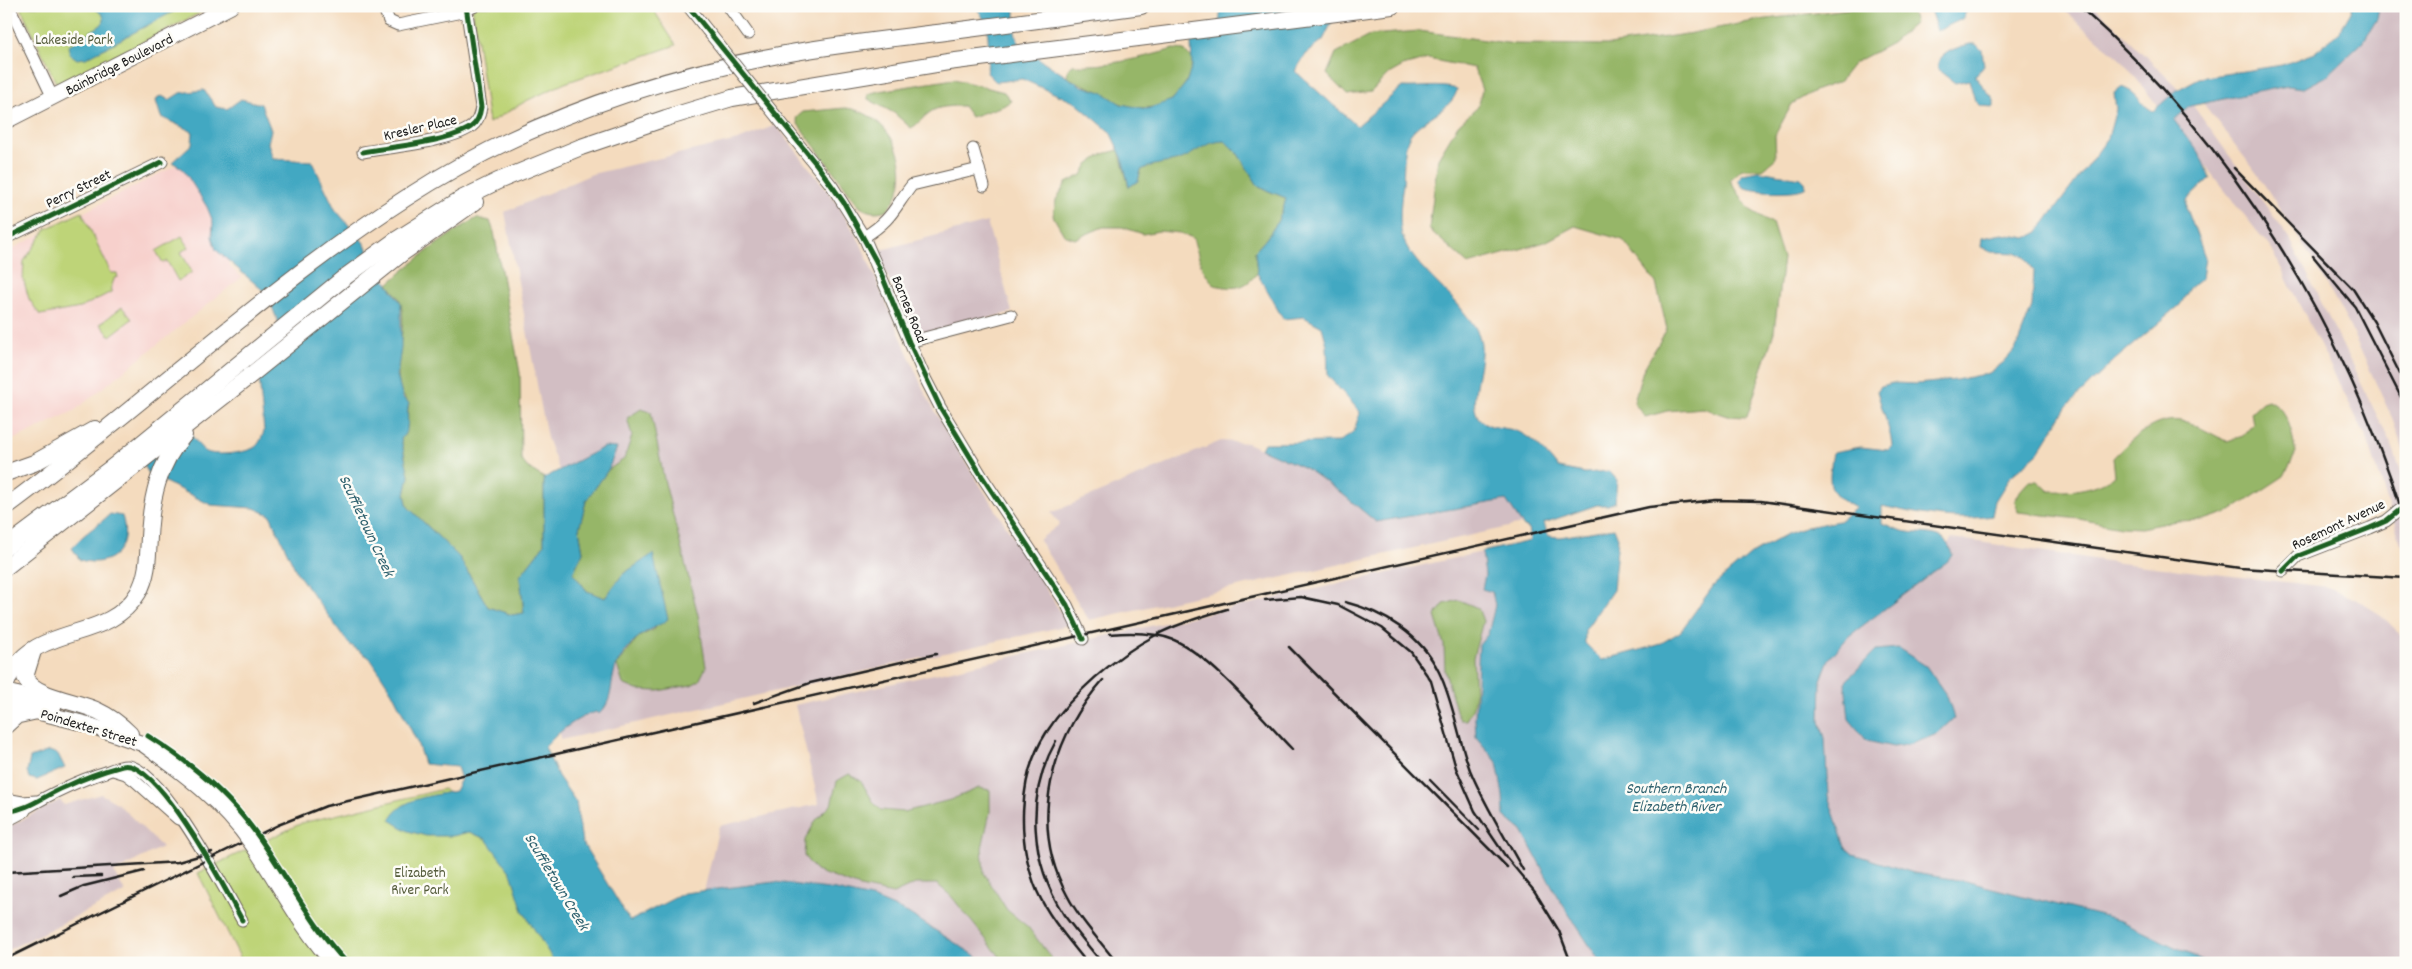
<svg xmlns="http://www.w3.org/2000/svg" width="2412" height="969" viewBox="0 0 2412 969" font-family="Dekko,sans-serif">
<rect width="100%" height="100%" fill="#fdfcf7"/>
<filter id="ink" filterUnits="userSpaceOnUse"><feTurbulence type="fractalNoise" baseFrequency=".02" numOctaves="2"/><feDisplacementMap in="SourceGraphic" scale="10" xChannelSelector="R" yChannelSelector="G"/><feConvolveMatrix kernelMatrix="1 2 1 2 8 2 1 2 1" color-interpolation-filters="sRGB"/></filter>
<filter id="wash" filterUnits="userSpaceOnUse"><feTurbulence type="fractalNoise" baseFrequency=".0096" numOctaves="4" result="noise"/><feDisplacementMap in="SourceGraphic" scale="20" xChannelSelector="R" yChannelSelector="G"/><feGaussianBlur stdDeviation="1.12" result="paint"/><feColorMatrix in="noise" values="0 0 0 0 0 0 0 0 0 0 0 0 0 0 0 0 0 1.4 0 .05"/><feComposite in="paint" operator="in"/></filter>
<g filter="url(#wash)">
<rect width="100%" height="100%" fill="#f4dbbe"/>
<path fill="#f7d0cc" d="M188 159 218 228 230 267 242 277 74 411 6 443V252Z"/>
<g fill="#d2bec3">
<path d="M2059 6H2094L2186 96 2290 239 2392 446 2406 487V559L2368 441 2272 250 2123 62Z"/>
<path d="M2379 6H2406V458L2393 420 2348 323 2319 270 2258 175 2203 103 2287 86 2303 88 2377 19Z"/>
<path d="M776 125 836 202 860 242 924 391 945 430 1069 625 560 740 563 480 547 438 505 212 592 174 738 140Z"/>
<path d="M987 222 1012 312 913 338 877 251Z"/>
<path d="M1221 441 1247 443 1305 468 1340 492 1376 522 1506 500 1517 503 1522 524 1089 620 1039 540 1060 524 1051 513Z"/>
<path d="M1952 538 2120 563 2328 587 2355 599 2381 615 2406 640V963H1858L1823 800 1809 646 1927 569Z"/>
<path d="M1482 552 1485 575 1482 589 1492 592 1495 605 1488 634 1479 645 1476 685V737L1497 762 1503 795 1504 816 1522 831 1616 963H973L703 896 719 826 819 804 795 705Z"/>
<path d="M101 794 117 803 162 847 114 872 125 892 6 951V828L60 800 64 805Z"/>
</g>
<g fill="#bed478" stroke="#6d784a">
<path d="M20 6H214L57 85Z"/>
<path d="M472 6H651L676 45 565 83 526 101 489 123Z"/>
<path d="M82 212 111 273H117L118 278 115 277 110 290 113 291 80 308 40 315 29 299 23 278 24 261 46 229Z"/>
<path d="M182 236 189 247 181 252 192 272 178 281 167 261 163 263 156 251Z"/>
<path d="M122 307 132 319 110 336 100 324Z"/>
<path d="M444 789 487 829 560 963H243L198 873 302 823Z"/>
</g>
<g fill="#96b668" stroke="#596942">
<path d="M1873 6H1910L1915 23 1892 43 1854 63 1839 82 1814 91 1792 104 1775 135 1776 158 1763 169H1742L1730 180 1749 209 1772 223 1783 258 1774 332 1747 417 1727 416 1703 408 1667 411 1645 417 1634 402 1643 370 1667 329 1656 283 1623 240 1575 226 1545 242 1468 264 1429 229 1438 158 1458 125 1478 107 1482 90 1474 68 1428 59 1403 66 1387 75 1371 92 1347 95 1327 74 1336 53 1371 35 1419 31 1515 44 1609 45 1687 34 1759 20Z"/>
<path d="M1174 49 1184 50 1192 58C1192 69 1188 80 1181 90 1169 109 1142 111 1122 104 1115 102 1109 96 1102 93 1091 87 1079 84 1067 77L1068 69 1072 65C1106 67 1142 58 1174 49Z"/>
<path d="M954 79 1004 92 1011 101 1003 106 971 117 963 106C953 106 937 106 929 113 922 118 919 124 911 128L894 113 868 99V94L879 91Z"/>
<path d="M845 108C891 112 921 174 887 210 876 213 870 213 860 207L798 124 796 118 803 112Z"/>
<path d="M1214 141H1225L1238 154 1259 187 1286 198C1282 218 1270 236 1255 251L1257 273C1244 290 1234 289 1214 285L1202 268 1193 238 1180 233 1159 231 1143 234 1122 227H1103L1075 239 1064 235 1053 216 1056 200 1066 183 1082 175 1088 164 1103 154 1119 150 1129 187 1138 181 1141 170 1153 164 1179 159Z"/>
<path d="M477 218 490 221 494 232 520 373 521 459 527 467 544 478V545L520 576 524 613 512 615 488 607 459 557 408 507 405 495 409 476 401 439C412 427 405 417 409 403 385 381 409 333 401 304 400 297 392 290 388 284 416 259 444 237 477 218Z"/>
<path d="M2268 400C2290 412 2291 431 2296 453L2284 476 2231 511 2204 520 2176 521 2141 528 2120 527 2079 519 2018 512 2015 501 2020 491 2029 481H2038L2049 491C2071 492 2098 489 2115 475L2113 458C2134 436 2161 411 2192 424 2204 429 2215 436 2227 441L2243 436 2253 424 2251 412 2262 402Z"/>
<path d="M641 409 651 412 664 479 698 615 706 667 699 681 691 685 658 691 637 690 623 684 617 665 638 637 655 629 659 585 653 555 623 574 605 598 587 591 573 573 583 552 579 529 586 501 608 470 624 459 632 436 627 418Z"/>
<path d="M1459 600 1478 608 1483 621 1473 658 1475 694 1473 708 1466 720H1460L1457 714 1445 671 1444 645 1435 616 1444 604Z"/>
<path d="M849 774 861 781 874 803 881 810 904 812 950 800 979 788 990 790V812L982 848 984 873 1007 910 1028 927 1055 963H1005L951 896 937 884H915L893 894 860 887 816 871 804 856 805 840 816 820 831 805 837 781Z"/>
</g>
<g fill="#42a8c2" stroke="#2f626f">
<path d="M92 6H184L86 58 77 59 70 54 68 46 101 25 104 21 103 15Z"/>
<path d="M974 6H1015V33L1020 46 1067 77 1082 86 1102 92 1121 104 1147 109 1172 100 1186 83 1192 66 1191 42 1219 26 1221 6H1340L1323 40 1307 53 1295 71 1357 126 1402 87C1421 88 1439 84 1457 89 1454 111 1416 119 1408 139 1403 152 1404 171 1403 185 1401 199 1399 215 1401 230 1405 258 1442 285 1460 307 1467 317 1477 326 1480 339 1486 362 1467 398 1478 417 1487 430 1506 426 1519 432 1534 439 1548 455 1558 468L1585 473 1609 471 1617 480 1615 502 1608 505H1597L1544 523 1548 536 1560 537 1614 528 1618 538 1613 590 1585 630V643L1602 660 1658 645 1680 632 1714 585 1751 554 1787 534 1807 527 1839 521 1856 508C1826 493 1828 484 1833 452L1860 447 1888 450 1892 446C1891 431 1881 407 1877 391L1881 386 1893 383 1917 384 1956 380 1989 373 2004 362 2016 348 2032 306 2034 271 2026 258 2018 253 1991 252 1981 247 1982 238 2002 234 2027 238 2037 233 2108 138 2116 109 2114 93 2121 87C2140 93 2137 102 2153 111L2177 90 2199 78 2282 65 2314 53 2339 32 2351 12 2352 6H2379L2377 19 2363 42 2328 75 2303 88 2287 86 2190 106 2174 120 2199 153 2210 178 2187 200V209L2205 257 2202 278 2190 288 2180 305 2116 359 2067 406 2038 453 2010 477 1995 501 1992 516C1955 522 1918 514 1882 506V523C1890 526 1899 531 1908 532 1928 535 1946 530 1952 555L1948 561 1849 636 1829 659 1821 680 1820 721 1825 738 1828 796 1845 847 1853 854 1914 873 1965 881 2121 921 2208 963H1601L1557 896 1522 831 1504 816 1503 795 1497 762 1476 737 1475 719 1479 645 1488 634 1493 614 1495 605 1492 592 1482 589 1485 575 1482 552 1530 541 1528 528 1524 527 1506 500 1376 522 1340 492 1305 468 1261 449 1264 443 1339 442 1354 431 1360 412 1328 376 1327 345 1322 327 1304 317 1283 319 1257 273 1255 251C1270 236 1282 218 1286 198L1259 187 1238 154 1225 141C1205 141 1196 154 1179 160 1165 164 1154 163 1141 170L1138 181 1129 187 1122 157 1110 132 1076 103 1022 79 996 82 987 73C988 50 993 23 974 6Z"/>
<path d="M1929 6H1962L1966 12 1962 19 1937 31Z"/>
<path d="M1970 44H1976L1982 50 1984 65 1975 76 1994 100V107L1980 106 1975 101 1969 80 1955 83 1938 70C1934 54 1958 47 1970 44Z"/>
<path d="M204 90 216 107 227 109 241 99 261 104 271 130 268 143 273 159 312 161 335 209 364 243 385 280 401 303V348L397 375 403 398 409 403C405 417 412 427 401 439L409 476 405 495 408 507 459 557 488 607 512 615 524 613 520 576 544 545V478L604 447 617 448 608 470 586 501 579 529 583 552 573 573 587 591 605 598 623 574 653 554 668 619C658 627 647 630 639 637 631 642 622 656 617 664 609 681 615 700 599 714L596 712C577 717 558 732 545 747L558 776 576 802 582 842 630 921 684 893 775 882 836 890 875 899 908 913 987 963H555L523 911 511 873 486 839 469 832 453 836H426L408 831 390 820C401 797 433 796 455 791L461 779 457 767 424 764 417 742 392 692 370 658 349 644 297 573 270 515 254 508 211 505 149 474 137 453 190 434C195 439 200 448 205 451 213 457 247 453 255 447 260 443 262 437 264 431L258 367 279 339 280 327 267 294 216 250 212 237 213 222 207 207 183 169 172 162 192 144 193 132 161 117 156 101 158 97 162 96 169 100 180 93Z"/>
<path d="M1758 171 1801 178 1805 182 1806 187C1799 194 1751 192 1743 187 1740 185 1740 183 1738 180L1743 174Z"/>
<path d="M110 514 122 516C132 547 112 569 80 560L72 548C82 534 98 526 110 514Z"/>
<path d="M1898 648 1926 666 1947 696 1954 718 1937 734 1912 744 1893 747 1867 741 1849 719 1845 682 1876 650Z"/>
<path d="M49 751 58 754 65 768 37 780 29 778 27 772 30 758Z"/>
</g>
</g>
<g filter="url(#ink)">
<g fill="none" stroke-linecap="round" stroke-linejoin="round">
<g stroke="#685f55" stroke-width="13">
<g id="minor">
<path d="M9 6 53 98"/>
<path d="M383 6 389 21 398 25 462 12 475 6"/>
<path d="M688 6 707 30"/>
<path d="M728 6 748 34"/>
<path d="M796 141 832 186 864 237 926 380 940 407 983 478 1067 605 1083 639"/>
<path d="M973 149 984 186"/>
<path d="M363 152C391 147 449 142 471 127 478 122 480 115 481 107L466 6"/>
<path d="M864 237C893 219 893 209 912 185L979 169"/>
<path d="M6 238 162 162"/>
<path d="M909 342 1011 315"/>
<path d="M2283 571 2298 556 2370 528 2386 521 2406 505"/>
<path d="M113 770 126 774 134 780 178 819"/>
<path d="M6 799 22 802 36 801"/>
<path d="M17 811 23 810C50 794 76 781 106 772 113 769 121 765 128 766 162 769 225 890 242 920"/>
</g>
</g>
<g stroke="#685f55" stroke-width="17">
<g id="major">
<path d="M6 121 231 6"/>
<path d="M6 692 56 703"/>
<path d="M6 704 86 724 143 744"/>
<path d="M6 726 17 716 35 712"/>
<path d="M6 819 23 810"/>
</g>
</g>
<g stroke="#685f55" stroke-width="18">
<g id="highway">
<path d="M6 473 34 463 95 429"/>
<path d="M6 507C142 407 264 289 406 198 517 126 644 81 774 56 830 45 888 39 945 32 1010 24 1076 15 1141 6"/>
<path d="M6 547 114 466 345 277 396 240 461 199 498 181 581 147 666 118 732 98 948 62 1392 6"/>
<path d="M6 567 247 378 401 254 475 202"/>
<path d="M33 651 25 677C33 697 78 701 98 711 111 717 120 724 130 734"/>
<path d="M6 684C29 620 107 646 138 593 148 576 148 556 149 537 151 499 158 464 184 435"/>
</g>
</g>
<use href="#minor" stroke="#fff" stroke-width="11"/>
<use href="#major" stroke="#fff" stroke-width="15"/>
<use href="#highway" stroke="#fff" stroke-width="16"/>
<g stroke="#1c1c1c" stroke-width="2.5">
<path d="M2079 6C2233 143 2345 327 2406 524"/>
<path d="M2234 168 2353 289 2374 322 2406 386"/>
<path d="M2313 256 2355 307 2406 407"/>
<path d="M1265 600 1301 597 1338 605 1382 628 1411 652 1431 681 1456 768 1475 811 1506 857 1535 892 1559 931 1571 963"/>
<path d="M1345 602C1384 612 1421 635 1439 672 1454 703 1458 738 1470 770 1484 804 1505 837 1523 870"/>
<path d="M1110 634C1132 632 1154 632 1174 640 1211 656 1263 719 1292 749"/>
<path d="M1289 647 1507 867"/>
<path d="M1103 680C1051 739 1028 823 1067 895 1080 920 1100 941 1117 963"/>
<path d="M754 703 810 683 936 654"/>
<path d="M1056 741C1025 796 1030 862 1064 915 1076 931 1089 947 1102 963"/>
<path d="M1430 780 1479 830"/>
<path d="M6 872 162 863 178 862 212 852"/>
<path d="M73 877 101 876"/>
<path d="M61 896 84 886 144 871"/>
<path d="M6 959 278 825 326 806 1649 507 1716 500 1761 501 2240 568 2406 578"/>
<path d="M1087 963C1069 940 1049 918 1037 891 1017 843 1017 778 1046 733 1070 695 1116 656 1156 635 1177 624 1203 616 1227 609"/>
</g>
<g stroke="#685f55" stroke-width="13" stroke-linecap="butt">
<path id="minor-bridge" d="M707 30 796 141"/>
</g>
<g stroke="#685f55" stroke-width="17" stroke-linecap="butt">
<path id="major-bridge" d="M143 744C184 773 223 802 252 844 278 881 303 932 334 963"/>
</g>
<use href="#minor-bridge" stroke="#fff" stroke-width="11"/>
<use href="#major-bridge" stroke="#fff" stroke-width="15"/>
<g stroke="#fdfcf7" stroke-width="8">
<g id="cycleway">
<path d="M688 6 817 165 844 203 876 261 909 342 940 407 983 478 1067 605 1083 639"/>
<path d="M363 152C391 147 449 142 471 127 478 122 480 115 481 107L466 6"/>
<path d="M6 238 162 162"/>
<path d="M2283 571 2298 556 2370 528 2386 521 2406 505"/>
<path d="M148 736C188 761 225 791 253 829 286 873 309 923 347 963"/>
<path d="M6 812C30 809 43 796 65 787 82 779 103 771 122 766 157 757 227 892 242 920"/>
</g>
</g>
<use href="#cycleway" stroke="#1b5e20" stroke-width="5"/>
</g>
</g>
<g text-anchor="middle" stroke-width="5" stroke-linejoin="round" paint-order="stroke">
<g font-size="15" fill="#555c3c" stroke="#fdfcf7">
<text x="74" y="44">Lakeside Park</text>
<text x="420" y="877">Elizabeth<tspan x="420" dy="17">River Park</tspan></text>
</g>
<g font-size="15" fill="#1c1c1c" stroke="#fdfcf7">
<text transform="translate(119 64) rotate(-27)" y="5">Bainbridge Boulevard</text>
<text transform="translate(420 127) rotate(-13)" y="5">Kresler Place</text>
<text transform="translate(78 188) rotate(-26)" y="5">Perry Street</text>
<text transform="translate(910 309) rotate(68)" y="5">Barnes Road</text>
<text transform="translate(2338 524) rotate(-25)" y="5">Rosemont Avenue</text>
<text transform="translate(89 727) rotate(17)" y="5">Poindexter Street</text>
</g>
<g font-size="16" font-style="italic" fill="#2f626f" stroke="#fdfcf7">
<text transform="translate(368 525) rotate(65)" y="6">Scuffletown Creek</text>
<text x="1676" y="793">Southern Branch<tspan x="1676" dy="18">Elizabeth River</tspan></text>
<text transform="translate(558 881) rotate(59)" y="6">Scuffletown Creek</text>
</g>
</g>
<rect width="2412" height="969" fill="none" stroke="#fdfcf7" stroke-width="25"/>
</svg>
